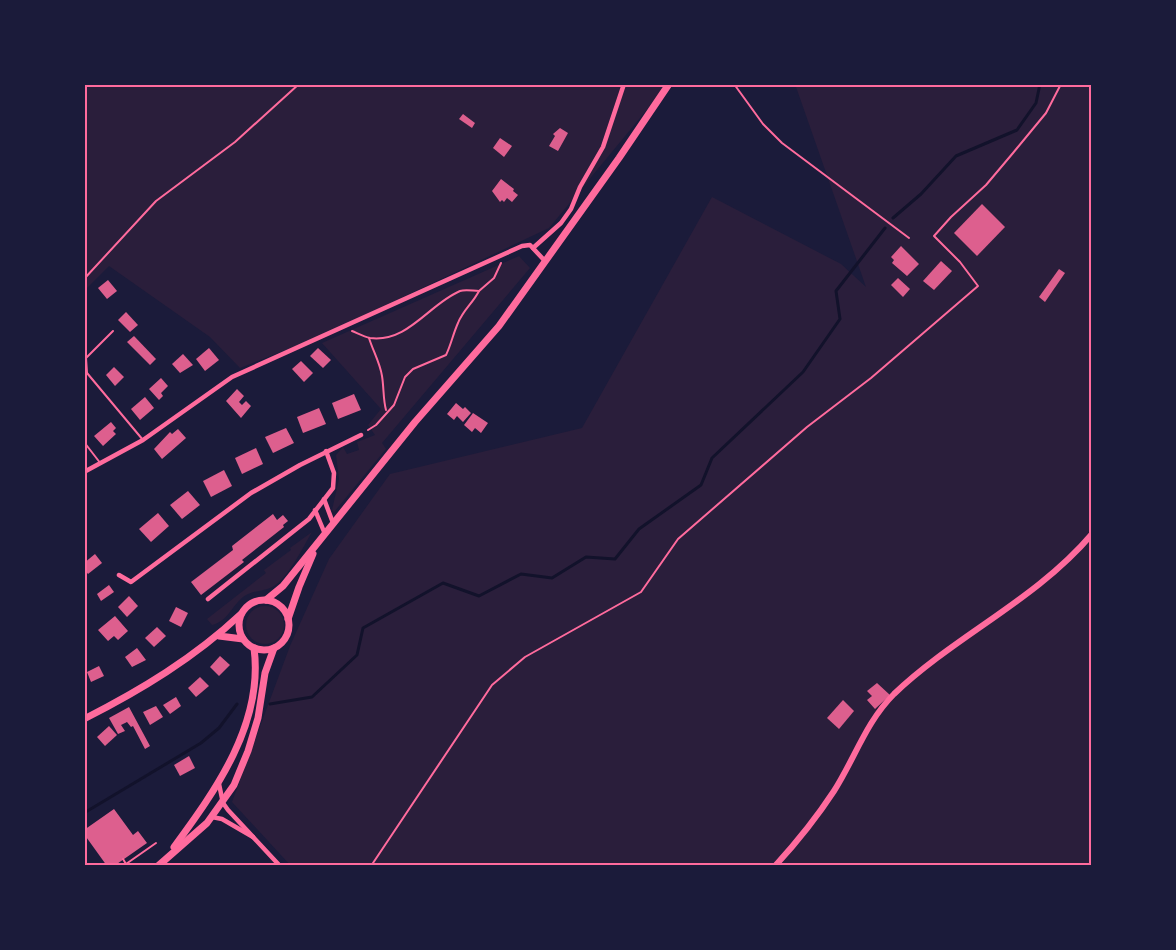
<svg xmlns="http://www.w3.org/2000/svg" width="1176" height="950" viewBox="0 0 1176 950" font-family="'Public Sans',sans-serif">
<rect width="100%" height="100%" fill="#1b1b3a"/>
<g fill="#2a1e3b">
<path d="M84 84H665L659 95 549 228 314 339 240 368 210 337 109 266 84 291Z"/>
<path d="M795 84H1092V866H291L232 802 290 646 329 559 390 474 582 428 712 197 841 264 866 287Z"/>
<path d="M519 256 530 268 382 443 386 449 334 512 332 510 339 479 336 455 343 447 347 454 359 450 357 442 375 435 368 425 381 409 322 343Z"/>
<path d="M312 532C303 547 288 578 274 586 264 592 252 590 243 597 231 607 228 621 212 625L207 619 266 573 264 570 291 550 290 548Z"/>
<circle cx="265" cy="625" r="19"/>
</g>
<g fill="none" stroke-linecap="round" stroke-linejoin="round">
<g stroke="#12122b" stroke-width="3">
<path d="M893 218 921 194 956 156 1017 130 1036 103 1040 84"/>
<path d="M270 704 312 697 357 655 363 628 443 583 479 596 521 574 552 578 586 557 615 559 639 529 701 485 712 458 803 372 840 319 836 291 885 228"/>
<path d="M84 813 201 743 219 728 237 704"/>
</g>
</g>
<g fill="#dd5f8e">
<path d="M463 114 475 123 472 128 459 119Z"/>
<path d="M560 128 568 133 558 151 549 146 555 136 553 134Z"/>
<path d="M500 138 512 146 504 157 493 148Z"/>
<path d="M501 179 514 189 513 191 518 195 512 202 507 198 504 202 502 200 500 202 492 191Z"/>
<path d="M982 204 1005 227 977 256 954 233Z"/>
<path d="M901 246 919 264 907 276 892 263 894 260 891 257Z"/>
<path d="M941 261 952 271 934 290 923 281Z"/>
<path d="M1059 269 1065 273 1045 302 1039 297Z"/>
<path d="M898 278 910 289 903 297 891 285Z"/>
<path d="M108 280 117 291 107 299 98 288Z"/>
<path d="M126 312 138 325 130 332 118 320Z"/>
<path d="M134 336 156 359 150 365 127 342Z"/>
<path d="M209 348 219 360 205 371 196 359Z"/>
<path d="M318 348 331 360 323 368 310 356Z"/>
<path d="M183 354 193 365 180 373 172 364Z"/>
<path d="M301 361 313 373 304 382 292 369Z"/>
<path d="M114 367 124 377 115 386 106 375Z"/>
<path d="M161 378 168 386 161 393 163 396 159 400 149 389Z"/>
<path d="M237 389 244 396 239 402 242 405 246 401 251 406 241 418 226 401Z"/>
<path d="M354 394 361 410 338 419 332 403Z"/>
<path d="M145 397 154 408 140 420 131 409Z"/>
<path d="M456 403 463 409 465 407 471 413 463 422 457 416 454 420 447 414Z"/>
<path d="M319 408 326 424 303 433 297 417Z"/>
<path d="M473 413 488 423 481 433 475 428 472 432 464 425Z"/>
<path d="M111 422 116 428 113 431 116 434 103 446 94 436Z"/>
<path d="M286 428 294 443 273 453 265 437Z"/>
<path d="M178 429 186 438 162 459 154 449 170 432 172 434Z"/>
<path d="M256 448 263 464 242 474 235 458Z"/>
<path d="M224 470 232 486 211 497 203 481Z"/>
<path d="M188 491 200 505 182 519 170 505Z"/>
<path d="M158 513 169 526 151 542 139 529Z"/>
<path d="M273 514 277 520 283 515 288 521 283 525 284 527 242 560 244 562 201 595 191 582 233 550 232 546Z"/>
<path d="M95 554 102 563 88 574 84 569V563Z"/>
<path d="M109 585 114 592 101 601 97 594Z"/>
<path d="M129 596 138 606 127 617 118 607Z"/>
<path d="M176 607 188 613 181 627 169 621Z"/>
<path d="M115 616 128 631 118 640 114 636 108 641 98 630Z"/>
<path d="M157 627 166 636 154 647 145 638Z"/>
<path d="M137 648 146 660 132 667 125 657Z"/>
<path d="M220 656 230 665 219 676 210 667Z"/>
<path d="M99 666 104 676 91 682 87 672Z"/>
<path d="M200 677 209 686 196 697 188 688Z"/>
<path d="M877 683 890 695 875 709 867 700 872 696 867 691Z"/>
<path d="M176 697 181 706 170 714 163 705Z"/>
<path d="M843 700 854 711 839 729 827 718Z"/>
<path d="M156 706 163 717 150 725 143 712Z"/>
<path d="M129 707 150 746 145 749 133 726 131 727 127 722 121 725 125 731 118 734 109 718Z"/>
<path d="M109 726 117 735 105 746 97 737Z"/>
<path d="M189 756 195 768 180 776 174 765Z"/>
<path d="M114 809 133 835 138 831 147 843 114 866H107L84 834V830Z"/>
</g>
<g fill="none" stroke-linecap="round" stroke-linejoin="round">
<g stroke="#ff6b9d" stroke-width="2">
<path d="M84 279 156 201 235 142 299 84"/>
<path d="M479 291 494 278 501 263"/>
<path d="M352 331C357 333 364 337 370 338 408 343 429 304 460 291 466 289 473 291 479 291 473 303 463 310 458 323 453 334 451 345 446 355L413 369 405 377 394 405 376 425 368 430"/>
<path d="M369 338C373 351 380 363 382 376 384 388 383 399 386 410"/>
<path d="M123 859 126 864 156 843"/>
<path d="M371 866 492 685 525 657 641 592 678 539 807 427 871 378 978 286 960 262 934 236 951 217 986 185 1013 153 1046 113 1061 84"/>
</g>
<g stroke="#ff6b9d" stroke-width="2">
<path d="M734 84 763 124 782 143 909 238"/>
<path d="M113 331 86 358 87 373 143 440"/>
<path d="M84 442 101 464"/>
</g>
<g stroke="#ff6b9d" stroke-width="4.5">
<path d="M533 248 561 223 571 209 580 187 603 147 624 84"/>
<path d="M84 472 143 440 232 377 522 246 530 245 544 260"/>
<path d="M324 499 333 523"/>
<path d="M315 510 325 534"/>
<path d="M119 575 131 582 251 493 300 465 361 435"/>
<path d="M208 599 309 519 333 488 334 473 326 451"/>
<path d="M219 784 223 803 228 810 280 866"/>
<path d="M212 817 222 819 253 837"/>
</g>
<path stroke="#ff6b9d" stroke-width="6" d="M775 866C797 842 817 817 834 791 855 758 866 722 894 694 956 635 1036 600 1092 534"/>
<g stroke="#ff6b9d" stroke-width="7">
<path d="M266 600 283 586 415 422 499 326 619 158 669 84"/>
<circle cx="264" cy="625" r="25"/>
<path d="M288 619 299 587 313 554"/>
<path d="M219 636 243 639"/>
<path d="M84 719C141 690 194 658 241 614"/>
<path d="M174 847C216 790 264 723 254 648"/>
<path d="M158 866 207 823 234 785 248 751 258 718 265 673 274 648"/>
</g>
</g>
<rect width="1176" height="950" fill="none" stroke="#1b1b3a" stroke-width="171"/>
<rect x="86" y="86" width="1004" height="778" fill="none" stroke="#ff6b9d" stroke-width="2"/>
</svg>
